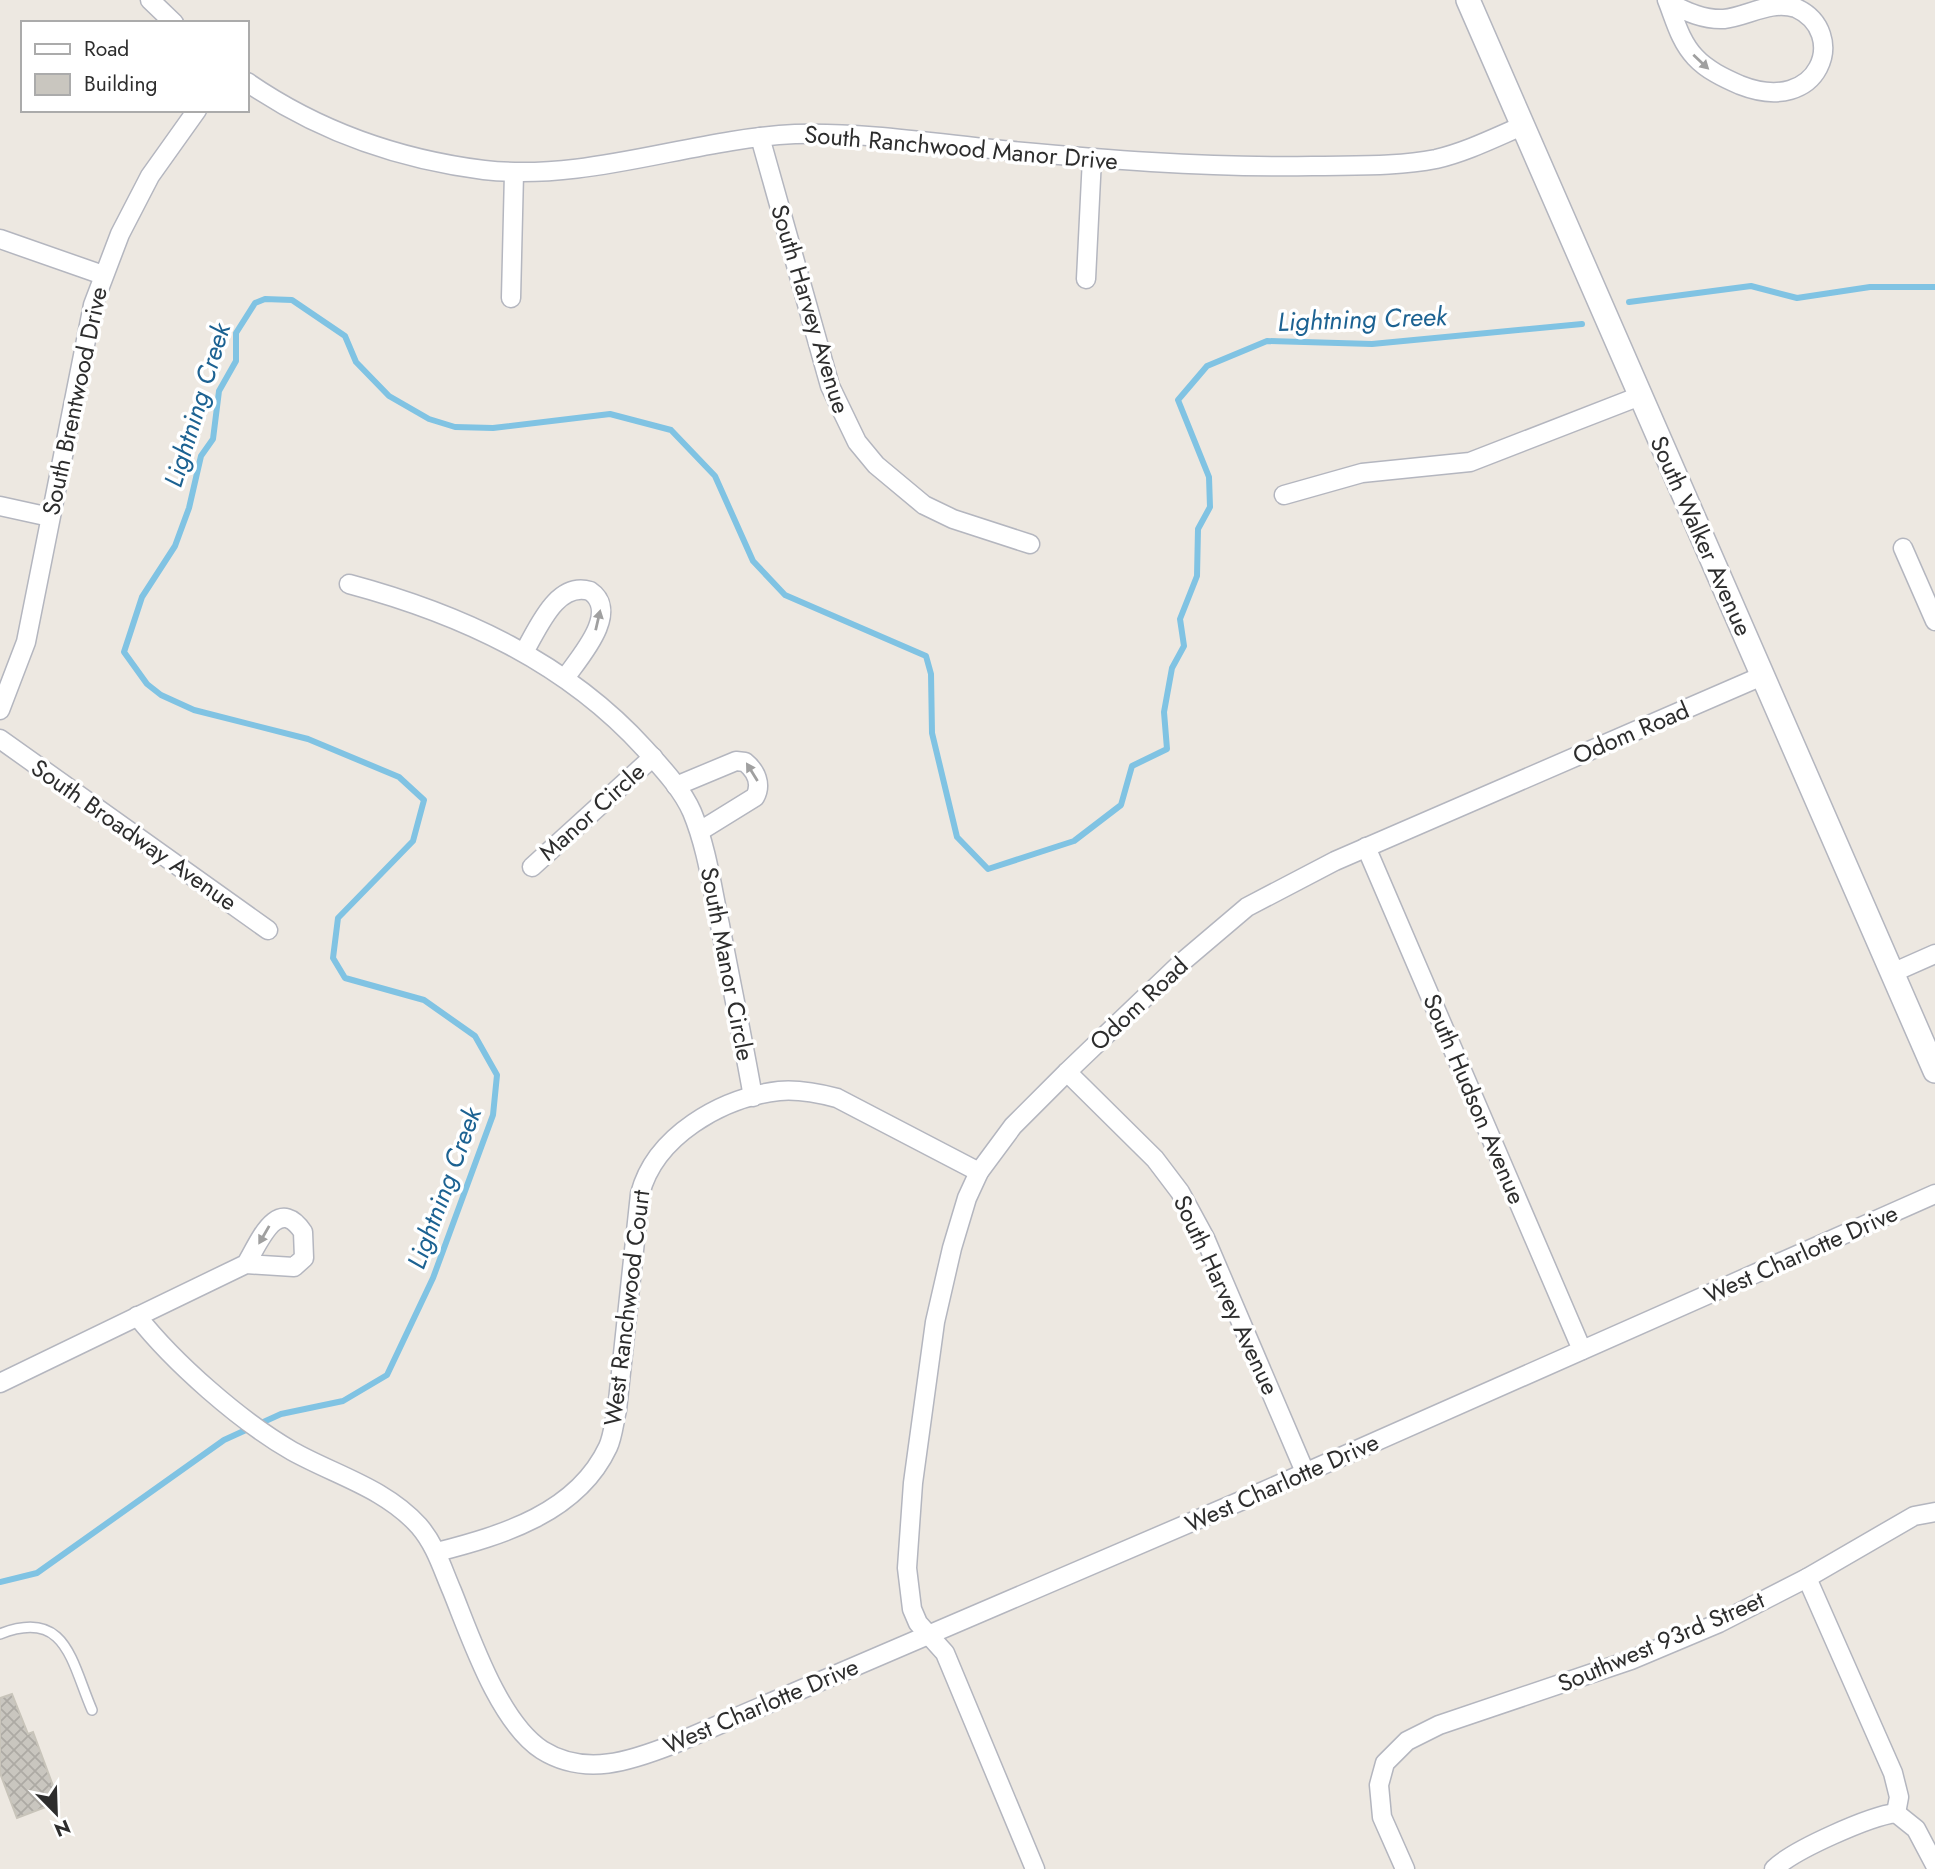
<svg xmlns="http://www.w3.org/2000/svg" width="1935" height="1869" viewBox="0 0 1935 1869" font-family="Jost,sans-serif">
<defs>
<pattern id="building-cross-hatch" width="8" height="8" patternUnits="userSpaceOnUse" patternTransform="scale(1.75)"><rect width="8" height="8" fill="#c9c6bf"/><path d="M0 0l8 8M0 8l8-8" fill="none" stroke="#adaaa4"/></pattern>
</defs>
<rect width="100%" height="100%" fill="#ede8e1"/>
<g fill="none" stroke-linecap="round" stroke-linejoin="round">
<g stroke="#80c3e3" stroke-width="6">
<path d="M1629 302 1751 286 1797 298 1870 287H1935"/>
<path d="M0 1582 37 1573 224 1440 281 1414 343 1401 387 1375 433 1278 493 1115 497 1075 475 1036 424 1000 345 978 333 958 338 918 413 841 424 800 399 777 308 739 194 710 161 695 147 684 124 652 142 597 175 546 189 508 201 456 213 439 219 391 236 361V333L255 303 265 299 292 300 345 336 356 362 389 396 429 419 455 427 493 428 610 414 671 430 715 476 753 561 785 595 926 656 931 674 932 733 957 837 988 869 1074 841 1121 805 1132 766 1167 749 1164 712 1172 668 1184 646 1180 619 1197 576 1198 529 1210 507 1209 477 1178 400 1207 366 1267 341 1372 344 1582 324"/>
</g>
</g>
<path fill="url(#building-cross-hatch)" stroke="#c8c4ba" stroke-width="2" d="M12 1694 28 1734 33 1732 59 1802 17 1818 0 1773V1698Z"/>
<g fill="none" stroke-linecap="round" stroke-linejoin="round">
<g stroke="#b4b6bf" stroke-width="12">
<path id="service" d="M0 1634C66 1608 71 1661 92 1710"/>
</g>
<g stroke="#b4b6bf" stroke-width="21">
<g id="minor">
<path d="M150 0 174 23"/>
<path d="M1667 0C1675 20 1680 41 1695 57 1707 70 1724 78 1740 85 1821 117 1849 32 1796 8 1770 0 1749 16 1724 19 1704 20 1687 12 1669 3"/>
<path d="M247 82C318 131 397 159 484 170 589 182 691 139 795 134 860 132 927 142 992 149 1098 159 1204 168 1312 166 1353 165 1396 167 1436 159 1466 152 1494 138 1522 126"/>
<path d="M760 137 830 386 857 442 876 465 924 505 953 519 1030 544"/>
<path d="M0 239 103 275"/>
<path d="M1086 279 1092 158"/>
<path d="M511 298 514 173"/>
<path d="M1284 495 1362 473 1470 462 1640 396"/>
<path d="M0 506 50 517"/>
<path d="M1903 548 1935 621"/>
<path d="M349 584C461 614 566 662 645 749 662 768 682 789 692 812 707 848 712 888 720 925 731 983 743 1040 753 1097"/>
<path d="M524 652C538 629 556 581 590 591 621 612 579 658 565 678"/>
<path d="M0 710 26 642 93 305 120 234 150 176 197 110"/>
<path d="M0 739 268 930"/>
<path d="M676 786 736 761 745 762C756 771 762 784 755 797L700 831"/>
<path d="M1366 847 1582 1350"/>
<path d="M532 867 653 757"/>
<path d="M1892 973 1935 954"/>
<path d="M1067 1072 1155 1159 1180 1192 1205 1238 1305 1472"/>
<path d="M137 1316C174 1363 240 1421 292 1451 335 1475 385 1488 419 1526 436 1546 442 1568 452 1591 471 1638 499 1722 542 1750 585 1777 631 1761 674 1744L1264 1491 1935 1194"/>
<path d="M0 1383 246 1264 294 1267 304 1258 303 1232C277 1193 258 1245 246 1264"/>
<path d="M437 1552C503 1535 577 1513 608 1447 613 1436 614 1422 617 1410L640 1194C655 1136 721 1098 779 1091 799 1089 818 1093 837 1098L979 1172"/>
<path d="M1807 1578 1893 1773 1899 1797 1896 1813"/>
<path d="M1035 1869 945 1653 918 1623 912 1609 907 1568 913 1483 935 1322 952 1248 967 1198 979 1172 1013 1126 1067 1072 1181 963 1247 907 1335 861 1762 676"/>
<path d="M1405 1869 1382 1817 1379 1785 1385 1763 1407 1741 1439 1725 1631 1660 1719 1623 1807 1578 1914 1516 1935 1512"/>
<path d="M1774 1869C1793 1850 1870 1816 1896 1813L1916 1829 1935 1865"/>
</g>
</g>
<g stroke="#b4b6bf" stroke-width="26">
<path id="secondary" d="M1468 0 1935 1071"/>
</g>
<use href="#service" stroke="#fff" stroke-width="9"/>
<use href="#minor" stroke="#fff" stroke-width="18"/>
<use href="#secondary" stroke="#fff" stroke-width="23"/>
</g>
<defs><path id="oneway-solid" d="M-6-.8H1V-3.2L6.5 0L1 3.2V.8H-6Z" transform="scale(1.75)"/></defs>
<g fill="#a0a0a0">
<use href="#oneway-solid" transform="translate(1701 62) rotate(43)"/>
<use href="#oneway-solid" transform="translate(598 620) rotate(-77)"/>
<use href="#oneway-solid" transform="translate(752 772) rotate(-122)"/>
<use href="#oneway-solid" transform="translate(264 1235) rotate(120)"/>
</g>
<g text-anchor="middle" stroke-width="7" stroke-linejoin="round" paint-order="stroke">
<g font-size="24" fill="#2d2d2d" stroke="#fff">
<text transform="translate(961 148) rotate(5)" y="8">South Ranchwood Manor Drive</text>
<text transform="translate(810 309) rotate(73)" y="8">South Harvey Avenue</text>
<text transform="translate(75 401) rotate(-78)" y="8">South Brentwood Drive</text>
<text transform="translate(1701 536) rotate(66)" y="8">South Walker Avenue</text>
<text transform="translate(1631 733) rotate(-23)" y="8">Odom Road</text>
<text transform="translate(592 812) rotate(-42)" y="8">Manor Circle</text>
<text transform="translate(134 835) rotate(35)" y="8">South Broadway Avenue</text>
<text transform="translate(727 964) rotate(79)" y="8">South Manor Circle</text>
<text transform="translate(1139 1004) rotate(-43)" y="8">Odom Road</text>
<text transform="translate(1474 1099) rotate(67)" y="8">South Hudson Avenue</text>
<text transform="translate(1801 1254) rotate(-24)" y="8">West Charlotte Drive</text>
<text transform="translate(1226 1295) rotate(65)" y="8">South Harvey Avenue</text>
<text transform="translate(627 1308) rotate(-83)" y="8">West Ranchwood Court</text>
<text transform="translate(1282 1483) rotate(-24)" y="8">West Charlotte Drive</text>
<text transform="translate(1661 1642) rotate(-23)" y="8">Southwest 93rd Street</text>
<text transform="translate(761 1706) rotate(-23)" y="8">West Charlotte Drive</text>
</g>
<g font-size="26" font-style="italic" fill="#1c6292" stroke="#fff">
<text transform="translate(1362 319) rotate(-2)" y="9">Lightning Creek</text>
<text transform="translate(197 405) rotate(-73)" y="9">Lightning Creek</text>
<text transform="translate(444 1188) rotate(-70)" y="9">Lightning Creek</text>
</g>
</g>
<rect x="21" y="21" width="228" height="91" fill="#ffffff" stroke="#ababab" stroke-width="2"/>
<rect x="35" y="44" width="35" height="10" fill="#ffffff" stroke="#ababab" stroke-width="2"/>
<text x="84" y="56" font-size="21" fill="#2d2d2d">Road</text>
<rect x="35" y="74" width="35" height="21" fill="#c9c6bf" stroke="#ababab" stroke-width="2"/>
<text x="84" y="91" font-size="21" fill="#2d2d2d">Building</text>
<g transform="translate(56 1813) rotate(157)" stroke="#ffffff" stroke-width="5" paint-order="stroke">
<path d="M0-5L12 26L0 18L-12 26Z" fill="#2d2d2d"/>
<text y="-10" font-size="19" font-weight="bold" text-anchor="middle" fill="#2d2d2d">N</text>
</g>
</svg>
